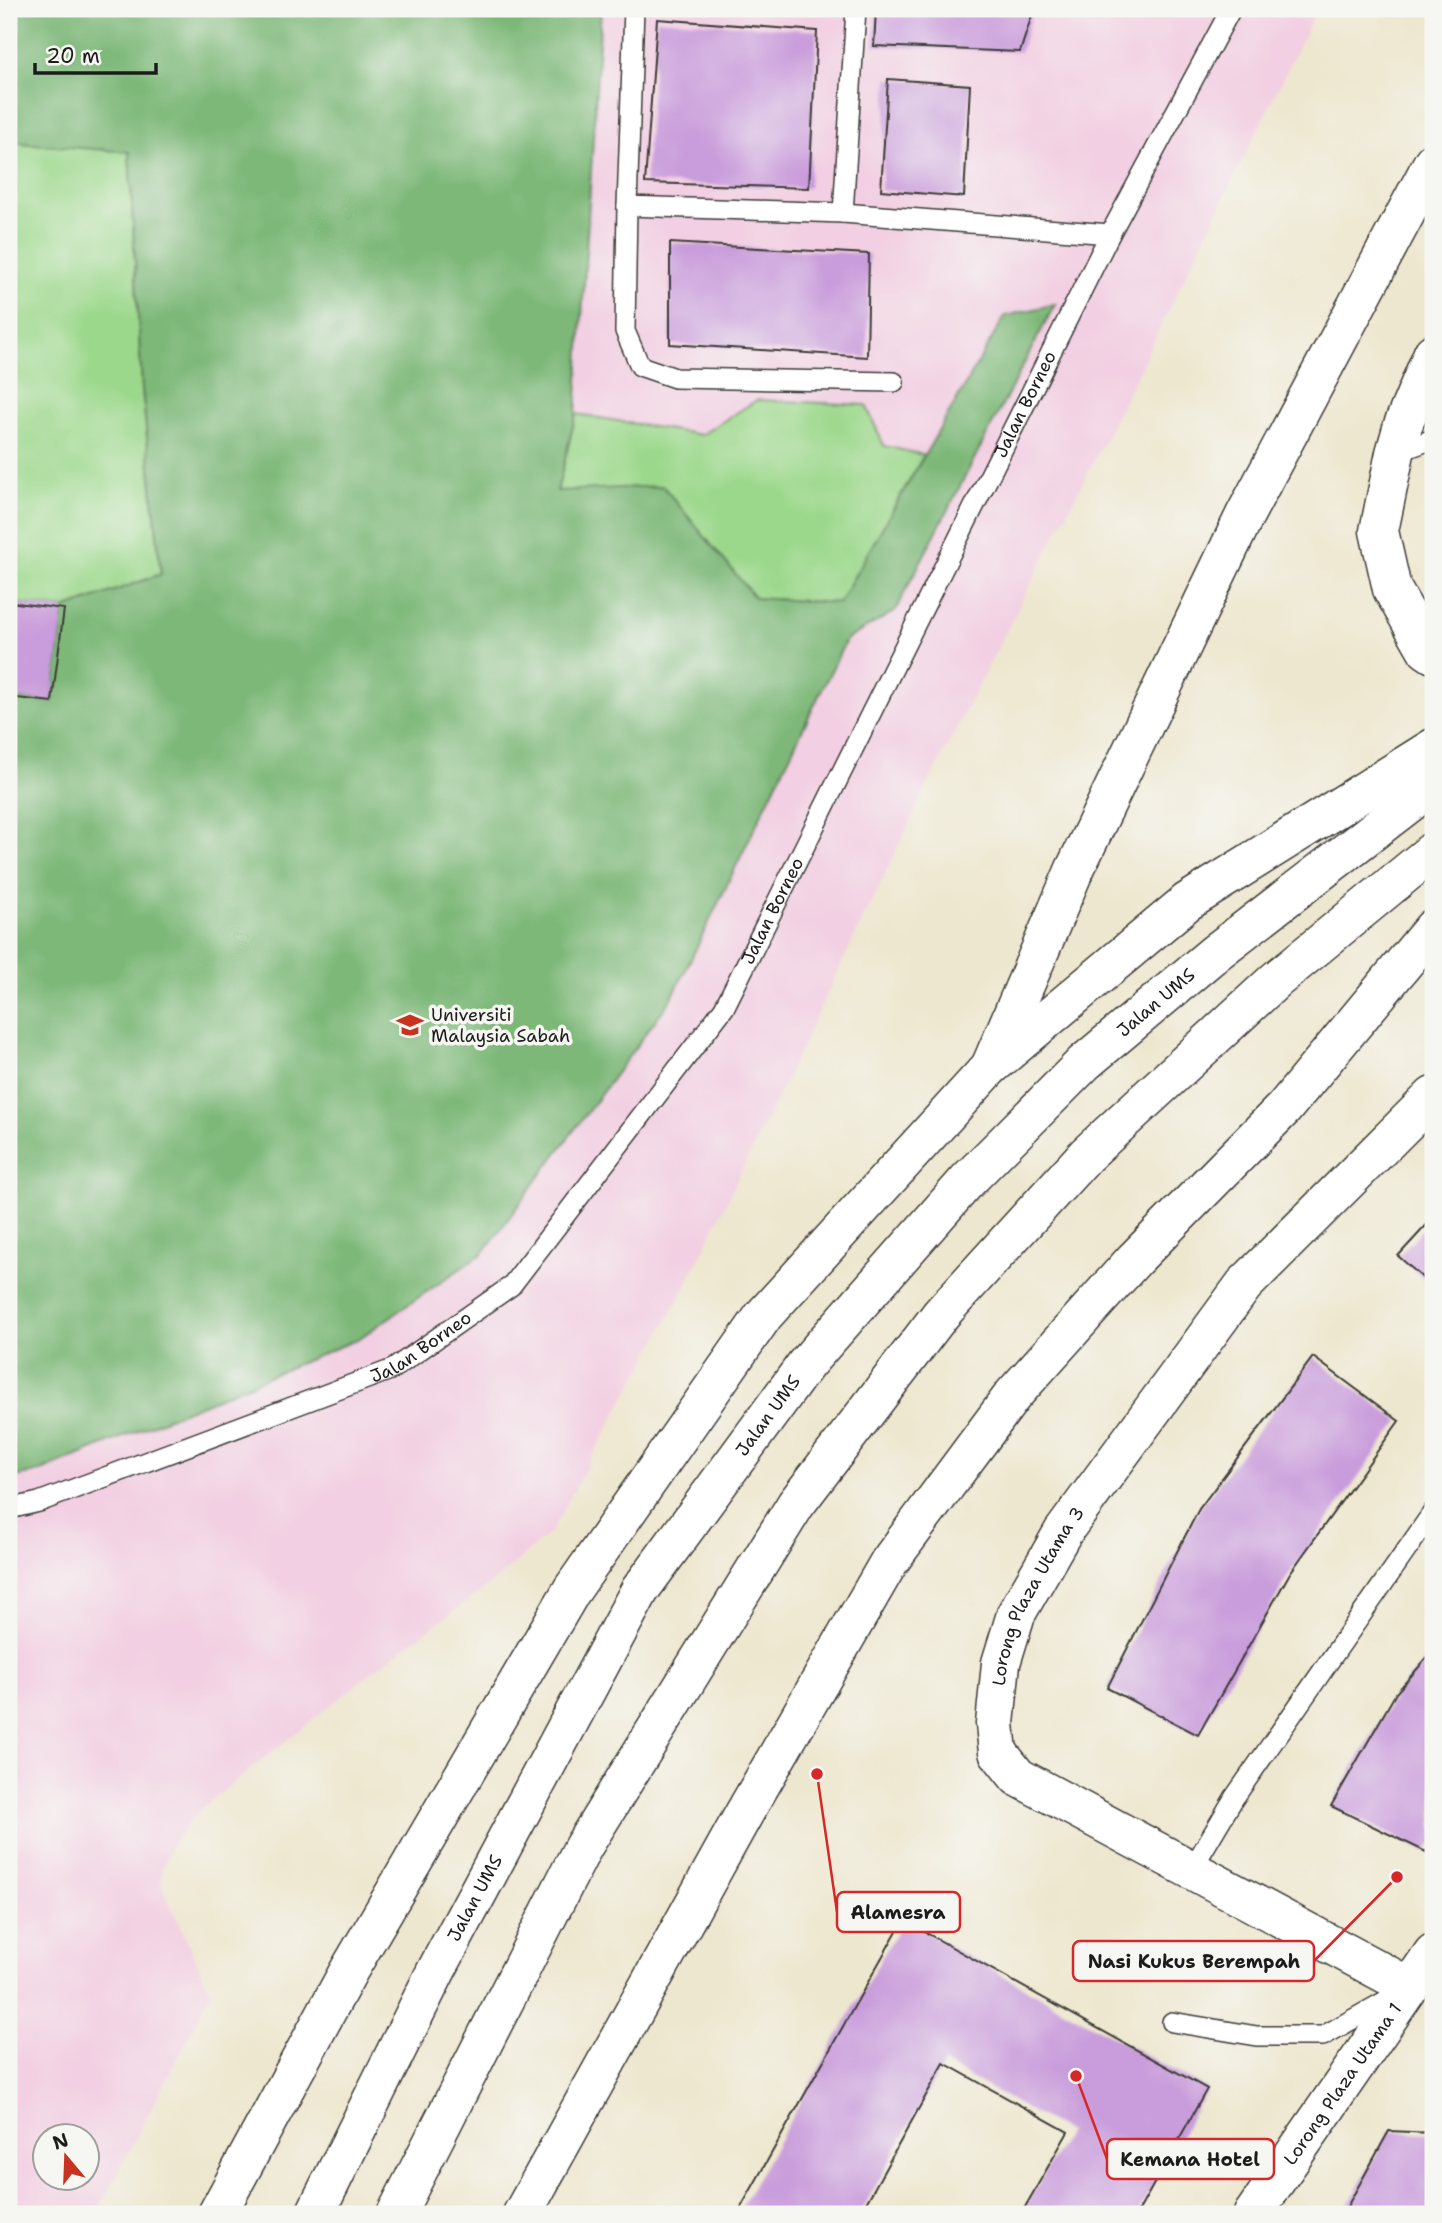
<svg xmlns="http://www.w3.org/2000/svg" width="1442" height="2223" viewBox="0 0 1442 2223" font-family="'Shantell Sans',sans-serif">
<rect width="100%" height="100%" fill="#f6f6f2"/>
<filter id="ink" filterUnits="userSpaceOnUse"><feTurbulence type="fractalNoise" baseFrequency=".0143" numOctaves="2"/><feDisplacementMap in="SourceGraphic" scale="14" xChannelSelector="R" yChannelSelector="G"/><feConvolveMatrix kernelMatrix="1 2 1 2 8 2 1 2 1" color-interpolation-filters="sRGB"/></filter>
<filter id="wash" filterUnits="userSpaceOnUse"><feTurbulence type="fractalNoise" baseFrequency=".00686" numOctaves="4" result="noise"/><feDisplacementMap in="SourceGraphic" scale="28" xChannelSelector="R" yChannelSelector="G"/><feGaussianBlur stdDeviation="1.57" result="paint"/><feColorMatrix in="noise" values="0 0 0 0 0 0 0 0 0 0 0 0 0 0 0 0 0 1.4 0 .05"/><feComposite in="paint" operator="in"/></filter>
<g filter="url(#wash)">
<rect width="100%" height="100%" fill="#eee7cf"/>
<path fill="#f2cfe2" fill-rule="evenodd" d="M9 9H1317L1107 435 941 758 683 1292 551 1532 488 1586 395 1654 198 1811 170 1847 161 1872 162 1886 211 1993 96 2214H9ZM46 2136H88V2178H46Z"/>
<g fill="#9cd88c" stroke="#5c7a54" stroke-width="2">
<path d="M9 142 129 151 142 389 161 575 64 609 9 602Z"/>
<path d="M757 400 866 405 884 446 924 455 839 603 755 598 662 486 557 492 576 414 701 435Z"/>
</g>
<path fill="#7db878" stroke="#4c6a4a" stroke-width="2" d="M9 9H601L576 414 557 491 663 486 755 598 839 603 1005 316 1055 304 895 611 846 640 672 998 483 1253 358 1339 41 1471 9 1479V697L52 702 64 609 161 574 142 389 129 152 9 142Z"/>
<g id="blocks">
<g fill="#c99cdb">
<path d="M876 9H1034L1020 52 874 46Z"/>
<path d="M657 19 817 31 809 188 645 183Z"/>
<path d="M888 79 970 85 964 197 881 190Z"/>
<path d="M670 243 869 254 867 357 670 344Z"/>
<path d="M9 602 64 609 52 702 9 697Z"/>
<path d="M1433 1218V1287L1398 1256Z"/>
<path d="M1313 1357 1399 1421 1290 1573 1198 1735 1107 1688 1199 1509Z"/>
<path d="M1433 1651V1842L1426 1852 1331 1806 1396 1693Z"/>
<path d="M903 1920 1207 2089 1137 2214H1021L1068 2132 944 2063 860 2214H749L740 2209Z"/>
<path d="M1389 2131 1433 2133V2214H1343Z"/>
</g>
</g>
</g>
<g filter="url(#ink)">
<use href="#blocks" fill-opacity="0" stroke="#3c3a37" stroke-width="2"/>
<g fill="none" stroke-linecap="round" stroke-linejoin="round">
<g stroke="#3c3a37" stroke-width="22">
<g id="service">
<path d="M634 9 627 206 843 213 1110 234"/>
<path d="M627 206 625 331 640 366 675 378 894 382"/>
<path d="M843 213 856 9"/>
<path d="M1395 453 1433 439"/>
<path id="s1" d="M9 1509 39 1502 393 1369 511 1286 724 1008 1110 234 1231 9"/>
<path d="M1192 1869 1234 1798 1433 1512"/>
<path d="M1172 2022 1257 2036H1323L1394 1996"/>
</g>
</g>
<g stroke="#3c3a37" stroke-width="41">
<g id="minor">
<path d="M1433 353 1403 425 1395 453 1379 531 1392 589 1427 650 1433 654"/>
<path d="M990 1067 1074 871 1245 515 1433 162"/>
<path id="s2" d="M1410 1987 1018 1777 998 1752 995 1724 1001 1663 1016 1614 1063 1532 1244 1285 1433 1096"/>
<path id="s3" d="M1253 2214 1433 1953"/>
</g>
</g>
<g stroke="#3c3a37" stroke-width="41">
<g id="trunk">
<path d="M217 2214 348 1972 572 1590 764 1315 990 1067 1187 902 1433 748"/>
<path id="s4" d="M315 2214 437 1969 640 1590 806 1364 967 1181 1084 1063 1215 953 1433 785"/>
<path d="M396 2214 583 1847 796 1504 941 1314 1086 1155 1276 980 1433 851"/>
<path d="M522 2214 745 1812 889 1562 1013 1395 1134 1260 1284 1108 1433 928"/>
</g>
</g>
<use href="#service" stroke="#fff" stroke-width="19"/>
<use href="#minor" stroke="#fff" stroke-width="38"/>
<use href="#trunk" stroke="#fff" stroke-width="38"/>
</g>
</g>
<defs>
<g id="university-bare" transform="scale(2.1)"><path d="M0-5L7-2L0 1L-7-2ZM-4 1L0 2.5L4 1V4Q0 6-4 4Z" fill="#c8321e" stroke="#f6f6f2" stroke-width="2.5" paint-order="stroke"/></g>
</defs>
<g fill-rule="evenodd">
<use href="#university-bare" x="410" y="1025"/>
</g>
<g text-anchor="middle" stroke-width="7" stroke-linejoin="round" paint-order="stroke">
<g font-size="18" fill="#1c1c1c" stroke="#f6f6f2">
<text dy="6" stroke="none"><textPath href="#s1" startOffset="1578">Jalan Borneo</textPath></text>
<text dy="6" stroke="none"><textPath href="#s1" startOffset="1012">Jalan Borneo</textPath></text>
<text dy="6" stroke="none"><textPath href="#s4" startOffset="1488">Jalan UMS</textPath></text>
<text dy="6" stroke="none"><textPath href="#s1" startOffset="444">Jalan Borneo</textPath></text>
<text dy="6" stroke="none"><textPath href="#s4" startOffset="920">Jalan UMS</textPath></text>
<text dy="6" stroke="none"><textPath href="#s2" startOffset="642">Lorong Plaza Utama 3</textPath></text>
<text dy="6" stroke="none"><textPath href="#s4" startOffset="354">Jalan UMS</textPath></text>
<text dy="6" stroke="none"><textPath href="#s3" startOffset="158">Lorong Plaza Utama 1</textPath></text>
</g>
<g font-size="18" fill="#1c1c1c" stroke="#f6f6f2" text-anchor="start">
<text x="431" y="1021">Universiti<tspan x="431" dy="21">Malaysia Sabah</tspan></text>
</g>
</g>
<path fill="none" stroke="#d62828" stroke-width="2.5" d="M817 1774L837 1912M1397 1877L1314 1961M1076 2076L1107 2159"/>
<g fill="#d62828" stroke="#f6f6f2" stroke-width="2.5">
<circle cx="817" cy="1774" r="7"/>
<circle cx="1397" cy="1877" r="7"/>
<circle cx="1076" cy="2076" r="7"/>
</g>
<g fill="#f6f6f2" stroke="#d62828" stroke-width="2.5">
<rect x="837" y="1892" width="123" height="40" rx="7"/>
<rect x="1073" y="1941" width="241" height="40" rx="7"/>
<rect x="1107" y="2139" width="167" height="40" rx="7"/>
</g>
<g font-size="19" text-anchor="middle" font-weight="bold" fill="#1c1c1c">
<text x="898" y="1919">Alamesra</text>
<text x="1194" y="1968">Nasi Kukus Berempah</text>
<text x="1190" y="2166">Kemana Hotel</text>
</g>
<rect width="1442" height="2223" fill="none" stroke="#f6f6f2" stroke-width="35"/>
<g transform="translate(66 2157) rotate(341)"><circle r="33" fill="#f6f6f2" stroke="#9f9f9c" stroke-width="2"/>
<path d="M0-5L12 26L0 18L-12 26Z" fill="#c8321e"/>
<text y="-10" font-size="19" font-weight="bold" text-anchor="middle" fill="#1c1c1c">N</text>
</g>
<path d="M35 63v10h121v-10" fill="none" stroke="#1c1c1c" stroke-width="3.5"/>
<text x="46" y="63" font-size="21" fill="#1c1c1c" stroke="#f6f6f2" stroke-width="5" paint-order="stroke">20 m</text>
</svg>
